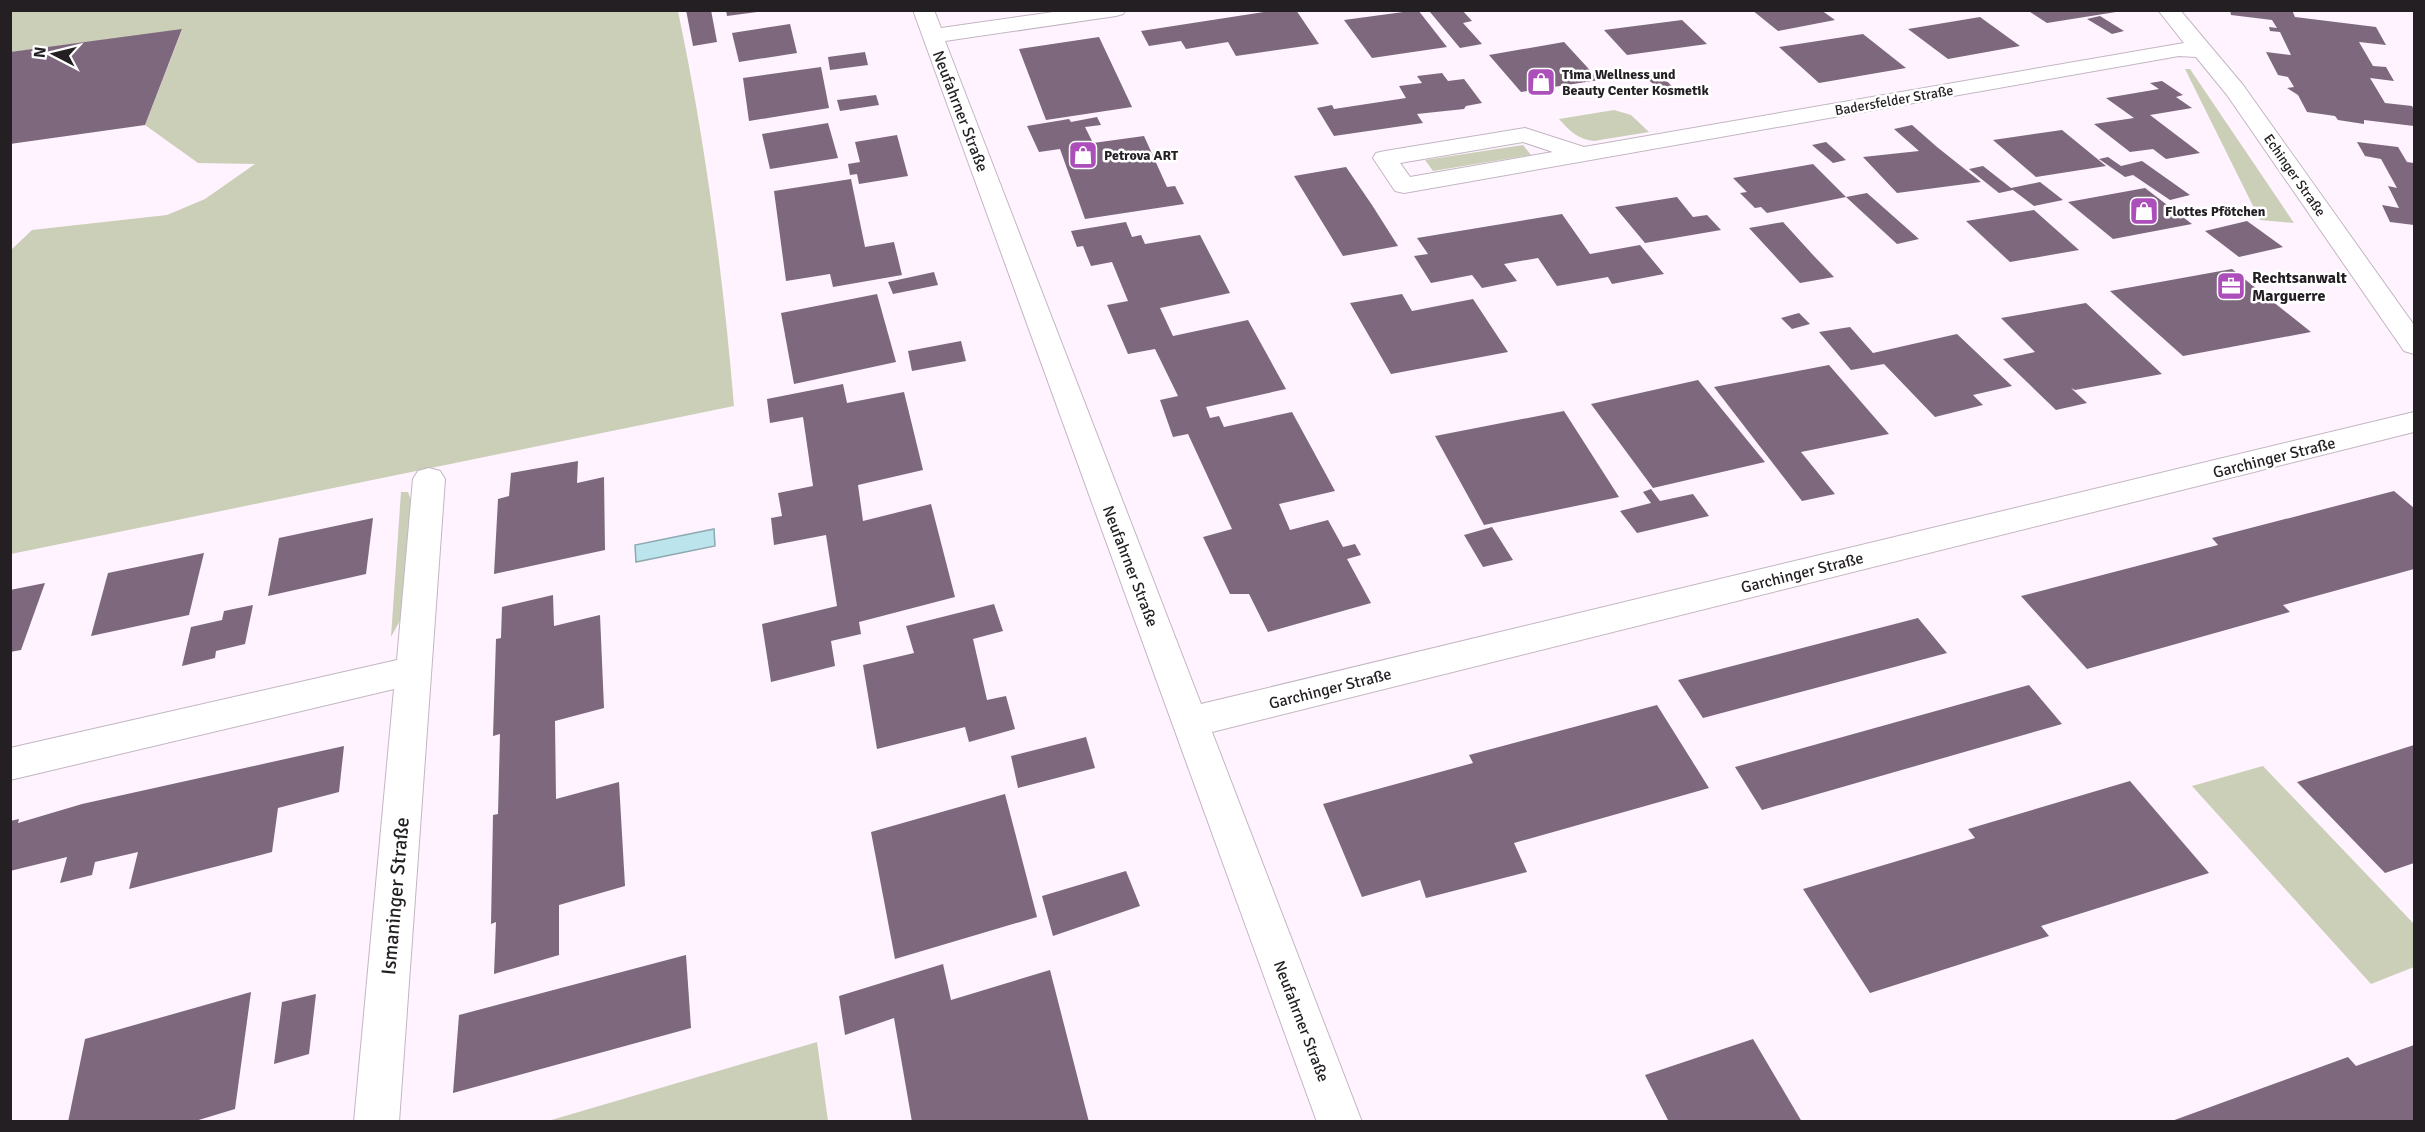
<svg xmlns="http://www.w3.org/2000/svg" width="2425" height="1132" viewBox="0 0 2425 1132" font-family="Signika,sans-serif">
<rect width="100%" height="100%" fill="#fef3ff"/>
<g fill="#cbcfb7">
<path d="M11 11H678C705 140 723 274 734 406L11 554V250L32 230 167 215 205 199 255 164 198 163 145 125 182 30 11 52Z"/>
<path d="M2185 69H2190L2294 223 2260 220Z"/>
<path d="M1614 110 1631 115 1649 132 1594 141C1577 139 1570 131 1559 119Z"/>
<path d="M1523 145 1531 155 1433 171 1425 160Z"/>
<path d="M401 492H408L412 503 403 615 391 637Z"/>
<path d="M2263 766 2414 924V967L2371 984 2192 786Z"/>
<path d="M817 1042 828 1121H548Z"/>
</g>
<path fill="#bce4ed" stroke="#8ea9b0" stroke-width="1.5" d="M714 529 715 546 636 562 635 545Z"/>
<g fill="#7d687e">
<path d="M686 10H711L717 42 693 46Z"/>
<path d="M726 10H756L757 12 727 16Z"/>
<path d="M1277 10H1296L1319 44 1236 56 1228 42 1186 49 1181 41 1149 46 1141 31Z"/>
<path d="M1418 10 1447 47 1372 58 1344 20Z"/>
<path d="M1441 10H1462L1472 21 1463 23 1482 44 1460 48 1430 12Z"/>
<path d="M1752 10H1821L1835 20 1778 31Z"/>
<path d="M2027 10H2116V12L2047 23Z"/>
<path d="M2230 10H2292L2295 17 2376 27 2386 45 2359 42 2373 66 2386 67 2394 81 2370 78 2385 103 2412 106 2414 110V126L2364 120V124L2338 120 2335 116 2307 112 2298 95 2287 88 2294 87 2288 77 2278 75 2266 52 2291 55 2280 32 2270 31 2269 27 2277 28 2272 20 2231 15Z"/>
<path d="M2100 16 2124 31 2112 34 2087 19Z"/>
<path d="M1980 17 2020 46 1948 59 1908 29Z"/>
<path d="M1682 20 1707 44 1627 55 1604 30Z"/>
<path d="M790 24 797 53 739 62 732 33Z"/>
<path d="M182 29 145 125 10 144V52Z"/>
<path d="M1863 34 1906 68 1819 83 1779 47Z"/>
<path d="M1099 37 1132 107 1046 120 1019 49Z"/>
<path d="M1564 42 1599 80 1521 92 1489 55Z"/>
<path d="M865 52 868 65 830 70 828 57Z"/>
<path d="M821 67 829 108 749 121 743 78Z"/>
<path d="M1657 72 1674 88 1661 91 1643 75Z"/>
<path d="M1442 73 1448 81 1464 79 1482 103 1466 106 1464 109 1417 114 1423 123 1334 136 1317 108 1332 105 1334 109 1406 98 1399 86 1422 83 1417 76Z"/>
<path d="M2162 81 2183 95 2176 97 2192 108 2150 115 2200 153 2166 159 2153 149 2130 152 2094 124 2134 118 2106 98 2159 89 2150 83Z"/>
<path d="M876 95 879 105 840 111 837 100Z"/>
<path d="M1097 117 1101 125 1085 127 1093 143 1144 136 1167 187 1175 186 1184 204 1085 219 1060 149 1039 152 1027 126 1069 119 1071 122Z"/>
<path d="M828 123 838 158 770 169 762 134Z"/>
<path d="M1912 125 1937 147 1981 182 1897 193 1863 157 1919 151 1894 129Z"/>
<path d="M2062 130 2106 166 2036 177 1993 140Z"/>
<path d="M897 135 908 176 859 184 857 174 850 175 848 164 860 162 855 142Z"/>
<path d="M1826 142 1846 160 1833 163 1812 145Z"/>
<path d="M2357 142 2398 147 2407 162 2414 163V225L2390 222 2382 205 2399 208 2388 186 2397 188 2381 159 2365 156Z"/>
<path d="M2108 157 2121 166 2142 161 2190 195 2170 200 2133 175 2125 177 2099 159Z"/>
<path d="M1813 164 1846 197 1867 193 1919 239 1897 244 1846 197 1767 213 1761 207 1755 208 1740 193 1747 192 1733 178Z"/>
<path d="M1983 166 2011 188 2040 182 2063 200 2034 206 2013 190 1999 193 1969 169Z"/>
<path d="M1346 167 1372 205 1398 246 1343 256 1294 176Z"/>
<path d="M851 179 865 247 894 242 902 275 833 287 830 274 786 281 774 191Z"/>
<path d="M2145 188 2192 224 2113 239 2068 202Z"/>
<path d="M1677 197 1693 217 1707 215 1721 230 1645 243 1615 207Z"/>
<path d="M2034 210 2079 250 2010 262 1966 221Z"/>
<path d="M1562 214 1590 254 1640 245 1664 274 1612 284 1608 277 1557 286 1538 258 1504 264 1517 281 1482 288 1472 275 1431 283 1414 256 1428 254 1417 238Z"/>
<path d="M2247 221 2283 247 2239 257 2205 231Z"/>
<path d="M1126 222 1132 237 1141 235 1145 244 1200 235 1230 293 1160 308 1173 336 1248 320 1286 389 1206 407 1210 418 1219 416 1224 427 1292 412 1335 491 1279 504 1290 530 1328 520 1343 547 1355 544 1361 555 1347 559 1371 603 1268 632 1249 594H1230L1203 537 1232 529 1188 434 1173 437 1160 400 1178 396 1155 349 1128 354 1107 305 1128 301 1112 262 1091 266 1083 246 1077 247 1071 231Z"/>
<path d="M1783 222 1813 255 1834 277 1800 283 1749 228Z"/>
<path d="M2232 269 2311 332 2183 356 2110 291Z"/>
<path d="M934 272 938 285 893 294 888 282Z"/>
<path d="M877 294 896 362 794 384 781 313Z"/>
<path d="M1402 294 1412 311 1473 299 1508 352 1391 374 1350 303Z"/>
<path d="M2086 303 2162 374 2075 390 2071 388 2087 403 2056 410 2003 359 2035 352 2001 318Z"/>
<path d="M1799 313 1810 324 1792 329 1781 318Z"/>
<path d="M1850 327 1873 353 1957 334 2012 386 1973 395 1983 405 1935 417 1884 364 1851 370 1819 332Z"/>
<path d="M961 341 966 361 912 371 908 351Z"/>
<path d="M1829 365 1889 434 1801 452 1835 494 1802 501 1714 387Z"/>
<path d="M1698 380 1765 462 1653 488 1591 404Z"/>
<path d="M843 384 847 403 904 392 923 470 858 485 863 521 931 504 955 597 859 622 861 634 831 641 835 666 771 682 762 624 837 606 826 535 774 545 771 518 782 516 778 493 813 486 803 417 770 423 767 399Z"/>
<path d="M1564 411 1619 497 1484 525 1435 436Z"/>
<path d="M578 461 577 483 604 477 605 550 494 574 498 499 509 496 511 473Z"/>
<path d="M1651 489 1660 501 1693 494 1709 516 1637 533 1620 511 1651 503 1643 492Z"/>
<path d="M2394 491 2414 508V569L2283 605 2290 612 2087 669 2021 596 2218 545 2212 538Z"/>
<path d="M373 518 366 574 268 596 279 538Z"/>
<path d="M1492 527 1513 560 1483 567 1464 535Z"/>
<path d="M204 553 189 615 91 636 108 573Z"/>
<path d="M45 583 21 650 10 652V590Z"/>
<path d="M553 595 554 626 600 615 604 708 555 721 556 799 619 782 625 886 559 905V955L494 974 496 922 491 924 493 815 498 814 500 734 493 736 496 639 501 638 502 607Z"/>
<path d="M994 604 1003 631 973 639 987 700 1006 696 1015 729 969 742 965 727 877 749 863 665 914 653 906 626Z"/>
<path d="M253 605 245 644 216 651 215 658 182 666 191 627 222 620 224 611Z"/>
<path d="M1918 618 1947 653 1703 718 1678 680Z"/>
<path d="M2029 685 2062 724 1762 810 1735 767Z"/>
<path d="M1657 705 1709 788 1514 843 1527 872 1426 898 1420 880 1362 897 1323 804 1473 763 1469 755Z"/>
<path d="M1086 737 1095 768 1018 788 1011 756Z"/>
<path d="M2414 745V863L2385 873 2297 782Z"/>
<path d="M344 746 339 792 278 808 272 852 129 889 138 852 95 862 92 875 60 883 67 857 10 871V821L19 819 18 823 82 804Z"/>
<path d="M2130 781 2209 873 2041 926 2049 936 1870 993 1803 889 1975 838 1968 829Z"/>
<path d="M1005 794 1037 917 895 959 871 832Z"/>
<path d="M1126 871 1140 906 1053 936 1042 896Z"/>
<path d="M686 955 691 1028 453 1093 459 1015Z"/>
<path d="M943 964 951 1000 1050 970 1089 1122H912L894 1018 845 1035 839 996Z"/>
<path d="M251 992 235 1109 192 1122H68L85 1039Z"/>
<path d="M316 994 309 1054 274 1064 282 1002Z"/>
<path d="M1753 1039 1802 1122H1669L1645 1075Z"/>
<path d="M2414 1045V1122H2169L2348 1057 2356 1066Z"/>
</g>
<g fill="none" stroke-linecap="round" stroke-linejoin="round">
<g stroke="#c2b6c2" stroke-width="2">
<g id="street">
<path d="M913 10H934L941 28 1068 10H1126L1123 14 1116 16 945 41 1201 704 2414 412V432L1212 732 1362 1122H1317Z"/>
<path d="M2158 10H2180L2243 85 2414 325V354L2404 351 2227 95 2196 57 2179 56 1404 193 1395 191 1373 158 1376 153 1385 151 1525 128 1584 147 2184 43ZM1523 142 1553 152 1410 177 1400 163Z"/>
<path d="M429 468 440 471 445 479 399 1122H354L394 689 10 780V748L397 660 413 479 418 471Z"/>
</g>
</g>
<use href="#street" fill="#fff" fill-rule="evenodd"/>
</g>
<defs>
<g id="shop-square" transform="scale(1.5)"><rect x="-9" y="-9" width="18" height="18" rx="4" fill="#ac4fba" stroke="#fff"/><path d="M-5-2.5h2.3a2.7 3.5 0 0 1 5.4 0H5L5.5 6h-11ZM-1.5-2.5h3a1.5 2.3 0 0 0-3 0Z" fill="#fff"/></g>
<g id="office-square" transform="scale(1.5)"><rect x="-9" y="-9" width="18" height="18" rx="4" fill="#ac4fba" stroke="#fff"/><path d="M-6-3h4V-5.5h4V-3h4V5H-6ZM-1-4.5V-3h2v-1.5ZM-6 0V1H6V0Z" fill="#fff"/></g>
</defs>
<g fill-rule="evenodd">
<use href="#shop-square" x="1541" y="82"/>
<use href="#shop-square" x="1083" y="155"/>
<use href="#shop-square" x="2144" y="211"/>
<use href="#office-square" x="2231" y="286"/>
</g>
<g text-anchor="middle" stroke-width="5" stroke-linejoin="round" paint-order="stroke">
<g font-size="14" font-weight="bold" fill="#231f23" stroke="#fff" text-anchor="start">
<text x="1562" y="79">Tima Wellness und<tspan x="1562" dy="16">Beauty Center Kosmetik</tspan></text>
<text x="1104" y="160">Petrova ART</text>
<text x="2165" y="216">Flottes Pfötchen</text>
</g>
<g font-size="14" fill="#231f23" stroke="#fff">
<text transform="translate(1894 100) rotate(-10)" y="5">Badersfelder Straße</text>
<text transform="translate(2295 175) rotate(55)" y="5">Echinger Straße</text>
</g>
<g font-size="16" fill="#231f23" stroke="#fff">
<text transform="translate(961 111) rotate(69)" y="6">Neufahrner Straße</text>
<text transform="translate(2274 457) rotate(-14)" y="6">Garchinger Straße</text>
<text transform="translate(1131 566) rotate(69)" y="6">Neufahrner Straße</text>
<text transform="translate(1802 572) rotate(-14)" y="6">Garchinger Straße</text>
<text transform="translate(1330 688) rotate(-14)" y="6">Garchinger Straße</text>
<text transform="translate(1302 1021) rotate(69)" y="6">Neufahrner Straße</text>
</g>
<g font-size="16" font-weight="bold" fill="#231f23" stroke="#fff" text-anchor="start">
<text x="2252" y="283">Rechtsanwalt<tspan x="2252" dy="18">Marguerre</tspan></text>
</g>
<g font-size="20" fill="#231f23" stroke="#fff">
<text transform="translate(395 896) rotate(-85)" y="7">Ismaninger Straße</text>
</g>
</g>
<rect width="2425" height="1132" fill="none" stroke="#231f23" stroke-width="24"/>
<g transform="translate(54 54) rotate(277)" stroke="#ffffff" stroke-width="4.5" paint-order="stroke">
<path d="M0-4.5L10 22L0 15L-10 22Z" fill="#231f23"/>
<text y="-9" font-size="16" font-weight="bold" text-anchor="middle" fill="#231f23">N</text>
</g>
</svg>
